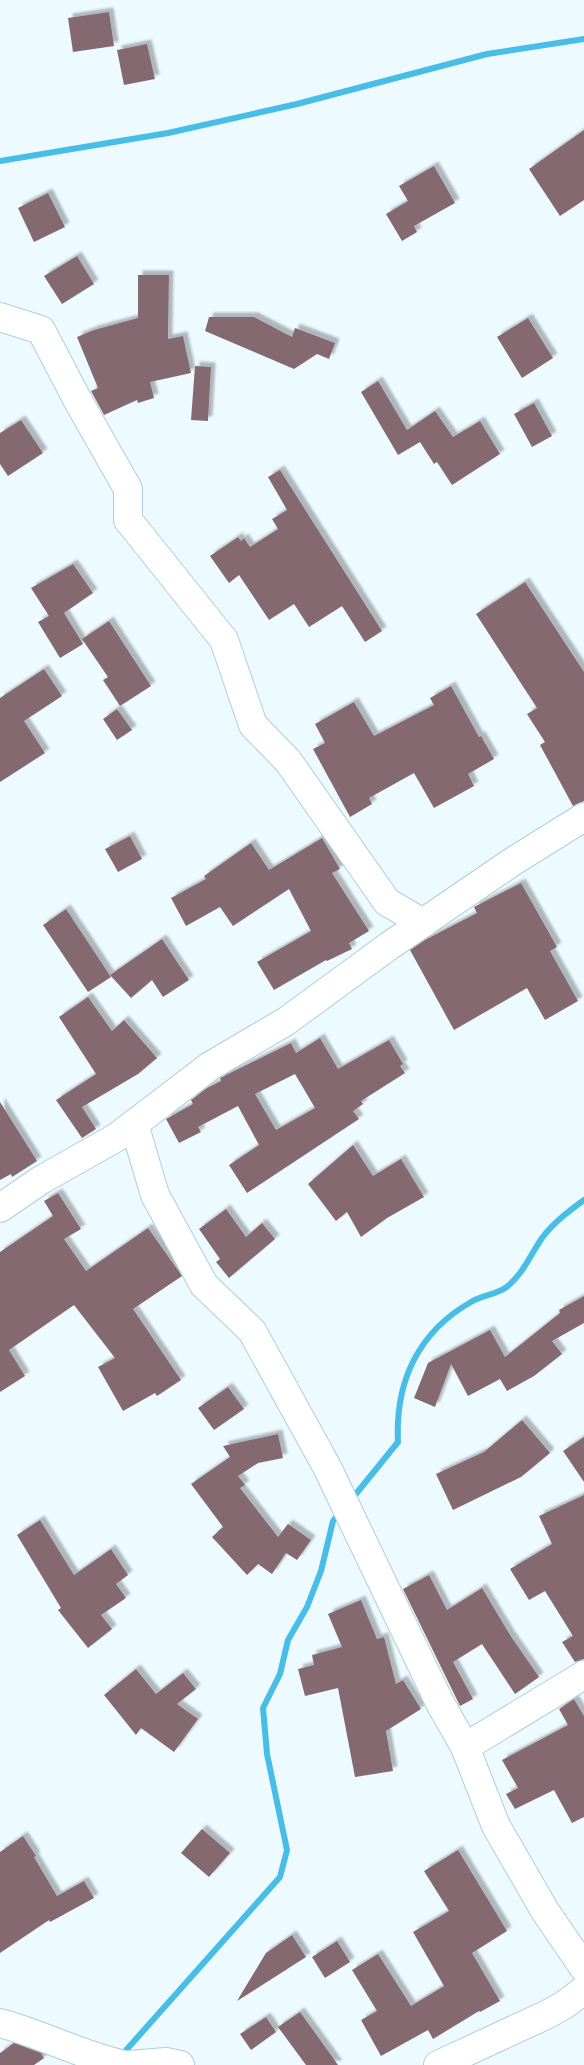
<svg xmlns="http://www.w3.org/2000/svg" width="584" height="2065" viewBox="0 0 584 2065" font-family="Georgia,serif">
<defs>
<filter id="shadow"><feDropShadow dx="4.5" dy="-4.5" stdDeviation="1" flood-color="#0004"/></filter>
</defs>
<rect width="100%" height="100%" fill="#edfaff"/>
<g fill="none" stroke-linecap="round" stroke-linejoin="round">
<g stroke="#48bde5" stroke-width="6">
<path d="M0 161 168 133 297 104 487 54 584 39"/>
<path d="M351 1500 398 1442C395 1382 418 1332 471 1302 482 1295 500 1294 509 1285 524 1272 531 1254 542 1238 553 1223 569 1211 584 1200"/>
<path d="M120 2057 280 1877 287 1850 267 1754 263 1708 280 1674 288 1640 307 1607 321 1571 333 1521 341 1511"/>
</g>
</g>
<g fill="#85696f" fill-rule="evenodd" filter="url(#shadow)">
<path d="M109 12 114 46 73 52 68 18Z"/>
<path d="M147 44 155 79 124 85 117 50Z"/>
<path d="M584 130V200L560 216 529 169Z"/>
<path d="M434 166 455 203 414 226 417 232 402 241 386 214 408 201 399 186Z"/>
<path d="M48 193 65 227 34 242 18 208Z"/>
<path d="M77 256 94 284 62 304 44 276Z"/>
<path d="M138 275H169L168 339 183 336 191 373 150 382 154 398 138 403 137 400 104 415 91 391 98 388 77 337 94 330 138 318Z"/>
<path d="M209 317H254L292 337 295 328 335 343 329 359 317 354 294 369 205 331Z"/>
<path d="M528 318 553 358 522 378 497 337Z"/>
<path d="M195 366 211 367 208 421 191 420Z"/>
<path d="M378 381 407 430 435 411 453 437 480 421 500 454 452 485 437 462 434 464 420 442 398 455 361 392Z"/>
<path d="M534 403 552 436 532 447 514 414Z"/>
<path d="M21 420 43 453 8 476 0 464V433Z"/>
<path d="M280 470 382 631 365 642 342 606 309 627 294 604 269 620 239 575 229 583 210 556 238 537 241 541 244 538 250 547 278 529 272 519 287 510 268 477Z"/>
<path d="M73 564 93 593 64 613 83 644 60 658 38 622 49 616 31 588Z"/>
<path d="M525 582 584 672V801L573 806 540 745 545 742 527 714 537 708 476 614Z"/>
<path d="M109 621 151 686 120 706 103 680 108 677 82 639Z"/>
<path d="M44 669 62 696 24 721 45 753 0 782V698Z"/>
<path d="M451 686 479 737 481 736 494 759 468 774 474 786 434 808 414 773 369 798 372 804 350 817 313 749 325 743 315 724 354 702 374 736 434 705 430 698Z"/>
<path d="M117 709 132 730 117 740 103 719Z"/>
<path d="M130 836 142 859 118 872 105 849Z"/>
<path d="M322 838 340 869 332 873 369 931 349 943 352 949 327 961 326 960 274 990 257 962 311 931 289 889 233 926 220 907 186 926 171 898 206 879 204 876 251 843 269 870Z"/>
<path d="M521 883 557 947 550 951 578 1001 545 1020 527 988 454 1030 410 950 425 940 477 913 474 907Z"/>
<path d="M66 909 111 977 88 992 43 925Z"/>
<path d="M162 939 189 980 163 997 152 980 131 998 110 975Z"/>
<path d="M88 997 112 1031 124 1020 157 1058 138 1074 82 1107 96 1129 82 1138 56 1100 96 1074 59 1017Z"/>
<path d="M320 1038 338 1069 389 1040 403 1064 400 1066 405 1073 361 1101 363 1104 353 1111 359 1119 247 1193 229 1165 259 1145 238 1106 198 1127 201 1132 179 1143 166 1119 193 1104 191 1100 207 1088 221 1081 220 1078 291 1043 296 1053ZM295 1074 315 1108 276 1130 255 1094Z"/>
<path d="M0 1102 37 1161 12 1177 11 1174 0 1180Z"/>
<path d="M353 1145 373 1176 401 1159 424 1197 387 1218 361 1237 347 1212 336 1221 308 1184Z"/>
<path d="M58 1193 81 1229 64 1239 86 1271 148 1228 182 1276 133 1309 181 1380 157 1396 155 1393 123 1411 98 1367 115 1358 74 1305 9 1350 25 1376 0 1392V1252L53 1216 44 1201Z"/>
<path d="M226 1209 246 1237 262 1223 275 1239 229 1278 216 1262 220 1259 199 1229Z"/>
<path d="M584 1296V1323L552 1341 562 1354 534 1376 507 1391 500 1379 468 1396 451 1364 435 1407 414 1398 428 1363 490 1330 505 1357 560 1313 559 1310Z"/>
<path d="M228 1387 244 1409 214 1430 198 1408Z"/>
<path d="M522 1420 550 1453 521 1477 453 1510 436 1474 484 1452Z"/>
<path d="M278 1434 283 1458 258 1463 238 1476 245 1485 240 1488 278 1537 288 1524 311 1540 297 1560 286 1553 272 1574 258 1564 247 1575 212 1537 223 1527 191 1484 230 1457 223 1446Z"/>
<path d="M584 1437V1482L563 1451Z"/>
<path d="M584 1495V1659L575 1662 562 1642 573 1636 545 1591 529 1600 510 1569 552 1544 539 1516Z"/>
<path d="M40 1520 74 1575 111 1549 128 1575 116 1584 126 1598 101 1615 112 1629 88 1648 58 1610 61 1608 17 1535Z"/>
<path d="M429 1575 447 1610 482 1588 510 1635 539 1677 515 1694 482 1644 453 1662 473 1699 460 1706 403 1589Z"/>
<path d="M361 1600 377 1639 384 1637 396 1684 403 1680 421 1709 386 1731 393 1771 355 1777 338 1688 305 1696 298 1669 314 1665 312 1655 342 1647 328 1614Z"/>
<path d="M136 1669 156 1694 183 1673 196 1689 177 1704 198 1719 174 1752 141 1728 136 1735 104 1695Z"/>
<path d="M574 1699 584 1716V1817L572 1823 554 1790 515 1809 506 1794 518 1788 502 1760 568 1725 559 1709Z"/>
<path d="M202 1829 230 1853 209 1877 181 1853Z"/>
<path d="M23 1836 36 1856 34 1857 57 1896 84 1881 94 1898 50 1922 49 1920 0 1953V1852Z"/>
<path d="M458 1850 507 1931 472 1953 500 2001 480 2012 479 2011 433 2039 428 2030 381 2056 361 2020 377 2011 352 1970 378 1954 411 2006 444 1986 413 1932 449 1911 424 1871Z"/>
<path d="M292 1935 306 1957 237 2001 266 1953Z"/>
<path d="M337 1941 350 1962 325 1978 312 1957Z"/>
<path d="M300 2012 326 2048 338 2065H306L278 2027Z"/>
<path d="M266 2017 276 2032 251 2050 240 2034Z"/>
<path d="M14 2043 41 2053 44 2058 34 2065H0V2053Z"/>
</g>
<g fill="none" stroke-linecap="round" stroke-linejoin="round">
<g stroke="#afcedb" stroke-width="30">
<g id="minor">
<path d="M0 317 41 330 77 399 128 489V520L224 640 253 725 288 761 387 902 423 923"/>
<path d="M134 1124 155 1195 204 1285 252 1331 327 1467 440 1703 465 1747 496 1826 545 1911 584 1968"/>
<path d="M0 1208 41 1180 117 1137 210 1066 285 1022 389 946 512 862 584 817"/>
<path d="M465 1747 584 1675"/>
<path d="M0 2023C42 2034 82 2056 125 2065"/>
<path d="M129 2065 166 2062 180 2065"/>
<path d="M438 2065 548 2014 564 2005 584 1990"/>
</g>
</g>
<use href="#minor" stroke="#fff" stroke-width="28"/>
</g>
</svg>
